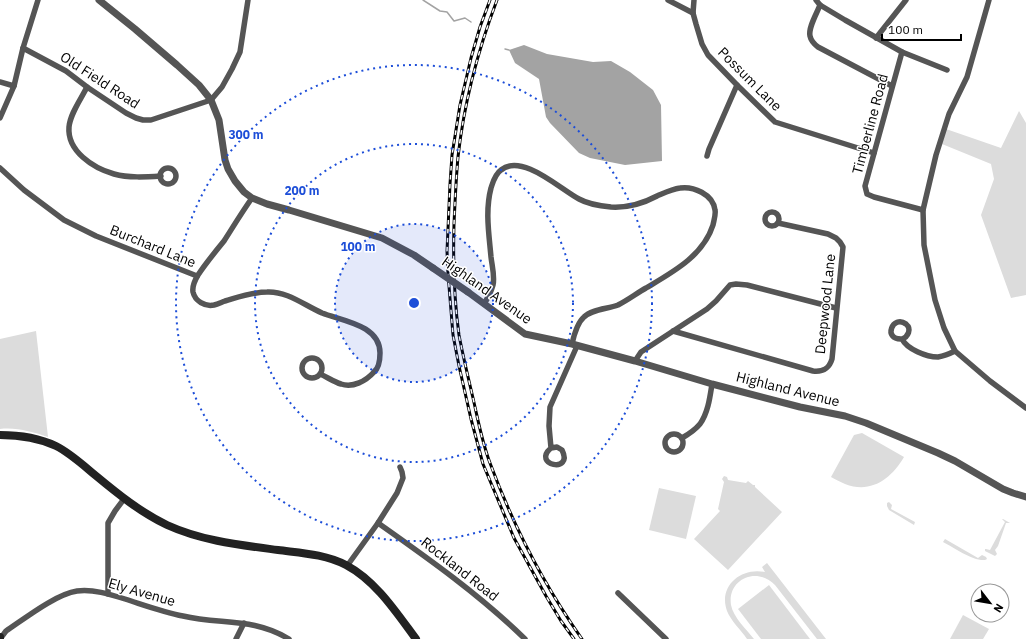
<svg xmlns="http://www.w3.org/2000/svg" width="1026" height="639" viewBox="0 0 1026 639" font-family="'IBM Plex Sans',sans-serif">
<rect width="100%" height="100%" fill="#fff"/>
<g fill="#dcdcdc">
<path d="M1019 111 1026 123V295L1011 298 981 215 994 179 991 164 942 144 946 129 1001 148Z"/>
<path d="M36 331 48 437C33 432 16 427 0 429V339Z"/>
<path d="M862 433 904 457C891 479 871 494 845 484 840 482 835 479 831 477L854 435Z"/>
<path d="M724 476 727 477 728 480 746 483 748 481 753 485H755V487L782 512 728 570 694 539 720 511 718 509 724 482 722 479Z"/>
<path d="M659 488 696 496 686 539 649 530Z"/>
<path d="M889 502 892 505 891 509 915 522 914 525 889 510 887 506V503Z"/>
<path d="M1002 519H1003L1010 523H1006L998 546 995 550 997 554 995 556 985 551V549H986L990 550 1005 522Z"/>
<path d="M945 539 978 558 982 555 986 557 987 559 985 560C972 561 955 548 943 542Z"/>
<path d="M767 563 826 639H817L775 585C757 566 727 579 731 605 733 617 747 630 754 639H747C741 630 731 621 727 611 718 586 741 567 765 572L762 567Z"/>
<path d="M769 585 810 639H761L738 609Z"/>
<path d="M963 615 989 629 983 639H950Z"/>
</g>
<path fill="#a3a3a3" d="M524 45 547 54 593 62 611 61 630 72 653 90 661 105 662 161 625 165 590 158 579 153 550 123 546 117 539 79 515 63 509 50Z"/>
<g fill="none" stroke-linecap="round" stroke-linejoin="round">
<g stroke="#a3a3a3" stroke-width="1.5">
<path d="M423 0 440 11 447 12 454 21 465 18 471 22"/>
<path d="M505 49 509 50"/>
</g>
<g stroke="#555" stroke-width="5.5">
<path d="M668 0 693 13"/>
<path d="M694 0 693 13 696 24 702 44 708 55 737 85 775 122 874 153"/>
<path d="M816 0 820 5 845 20 902 52 947 70"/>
<path d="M989 0 967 77 949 114 936 155 923 210 924 245 935 300 944 328 955 351 990 381 1026 408"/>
<path d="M820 5C817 13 808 28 810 36 811 41 814 44 818 47L892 86"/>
<path d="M876 38 906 0"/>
<path d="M23 48 66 71 87 87 126 113 136 118 143 120H151L211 100 222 87 232 69 240 52 248 0"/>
<path d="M902 52 865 186 867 194 874 197 923 210"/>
<path d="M0 82 14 86"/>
<path d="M87 87C81 99 70 114 69 127 67 151 93 168 114 174 129 178 145 177 161 176"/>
<path d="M0 118 14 86 23 48 38 0"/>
<path d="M707 156 709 149 737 85"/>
<path d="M0 168 24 190 64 220 96 236 197 276"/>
<circle cx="168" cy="176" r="8"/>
<path d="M252 198C242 212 233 227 224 241 215 252 206 263 198 275 195 280 192 286 193 292 195 301 205 307 214 305 218 304 222 302 225 301 239 297 253 292 267 292 287 291 304 305 322 313 343 321 380 325 380 353 380 359 379 368 374 372 366 381 353 388 341 384 334 382 327 377 320 374"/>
<circle cx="772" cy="219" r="7"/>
<path d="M484 304C488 298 491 292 493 285 495 276 492 266 491 257 489 234 485 211 491 188 493 182 495 174 501 170 522 153 560 189 579 199 588 204 600 206 611 207 628 208 642 204 657 196 664 193 672 189 680 188 693 186 713 194 715 210 716 214 714 220 713 225 703 256 673 272 646 288 637 293 628 300 618 305 608 309 592 309 584 317 577 323 574 335 572 344"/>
<path d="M673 331 813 371C823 372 829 369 832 359L843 247 840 242 836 238 828 234 778 223"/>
<path d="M902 339C908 337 912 329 906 324 893 314 882 340 902 339 907 349 926 357 938 357 944 356 949 354 955 351"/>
<circle cx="312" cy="368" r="10"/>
<path d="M635 361 641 352 707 309 716 301 730 285 736 284 747 285 836 308"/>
<circle cx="674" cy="443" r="9"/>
<path d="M682 438C689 434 695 430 700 424 708 413 710 397 712 384"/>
<path d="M551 448 557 447 562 450C574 474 531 465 551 448L549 426 550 407 577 346"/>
<path d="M378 523C429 559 480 595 525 639"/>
<path d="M347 566 378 523 397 493 403 478 402 472 400 467"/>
<path d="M618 593 666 639"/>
<path d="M108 594V523L115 511 124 499"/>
<path d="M0 639 6 631C24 619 56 594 77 591 93 589 109 594 125 599 144 605 163 612 183 616 221 625 252 617 289 639"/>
<path d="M236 639 244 623"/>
</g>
<g stroke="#555" stroke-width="7">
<path d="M99 0 135 29 177 65 199 85 211 100 219 120 225 160 228 169 235 181 244 192 252 198 267 204 289 210 382 238 414 255 433 268"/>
<path d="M468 292 525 334 572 344 635 361 712 384 800 407 845 416 866 423 938 453 955 461 1003 489 1013 493 1026 497"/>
</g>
<g stroke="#222" stroke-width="8">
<path d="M0 435C19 435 39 438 56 446 70 453 83 465 95 475 118 494 140 512 167 525 202 541 240 545 278 550 301 553 325 554 346 565 376 581 396 612 416 639"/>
<path d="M0 637V639"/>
</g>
<g stroke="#000" stroke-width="3">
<g id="rail">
<path d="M490 0 480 27 471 58 460 105 452 155 450 184 447 251 448 274 453 335 459 366 471 419 483 464 514 538 546 596 561 621 574 639"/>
<path d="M497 0C478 50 464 103 458 157 456 179 455 202 454 224 453 261 454 299 459 335 463 356 468 377 473 398 478 420 482 442 490 463 513 525 544 585 582 639"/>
</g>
</g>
<use href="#rail" stroke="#fff" stroke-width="1.5" stroke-dasharray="4.5" stroke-linecap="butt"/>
<path stroke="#555" stroke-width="7" d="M433 268 468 292"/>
</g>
<circle cx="414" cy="303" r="79" fill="#1d4ed8" fill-opacity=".12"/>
<g fill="none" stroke="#1d4ed8" stroke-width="2" stroke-dasharray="2 4">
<circle cx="414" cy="303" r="79"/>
<circle cx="414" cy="303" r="159"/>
<circle cx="414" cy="303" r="238"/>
</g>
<g text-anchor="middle" stroke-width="3" stroke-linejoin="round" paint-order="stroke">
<g font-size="14" fill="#000" stroke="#fff">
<text transform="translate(750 79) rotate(45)" y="5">Possum Lane</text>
<text transform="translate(100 80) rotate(33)" y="5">Old Field Road</text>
<text transform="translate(870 124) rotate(-75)" y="5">Timberline Road</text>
<text transform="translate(153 246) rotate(22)" y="5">Burchard Lane</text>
<text transform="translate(487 290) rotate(35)" y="5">Highland Avenue</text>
<text transform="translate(825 304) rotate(-84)" y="5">Deepwood Lane</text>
<text transform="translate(788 389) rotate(14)" y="5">Highland Avenue</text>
<text transform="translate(460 569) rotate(38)" y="5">Rockland Road</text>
<text transform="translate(142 592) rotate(16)" y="5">Ely Avenue</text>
</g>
</g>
<circle cx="414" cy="303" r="6" fill="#1d4ed8" stroke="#fff" stroke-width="2"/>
<g font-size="12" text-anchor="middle" font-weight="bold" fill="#1d4ed8" stroke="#fff" stroke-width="3" stroke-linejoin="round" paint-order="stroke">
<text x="246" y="139">300 m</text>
<text x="302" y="195">200 m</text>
<text x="358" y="251">100 m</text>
</g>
<g transform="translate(990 603) rotate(121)"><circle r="19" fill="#ffffff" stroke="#999999"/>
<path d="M0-3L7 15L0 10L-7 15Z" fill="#000000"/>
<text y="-6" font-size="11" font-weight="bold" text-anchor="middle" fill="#000000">N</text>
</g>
<path d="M882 34v6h79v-6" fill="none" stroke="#000000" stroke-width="2"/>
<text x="888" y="34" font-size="12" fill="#000000" stroke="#ffffff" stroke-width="3" paint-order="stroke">100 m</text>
</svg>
